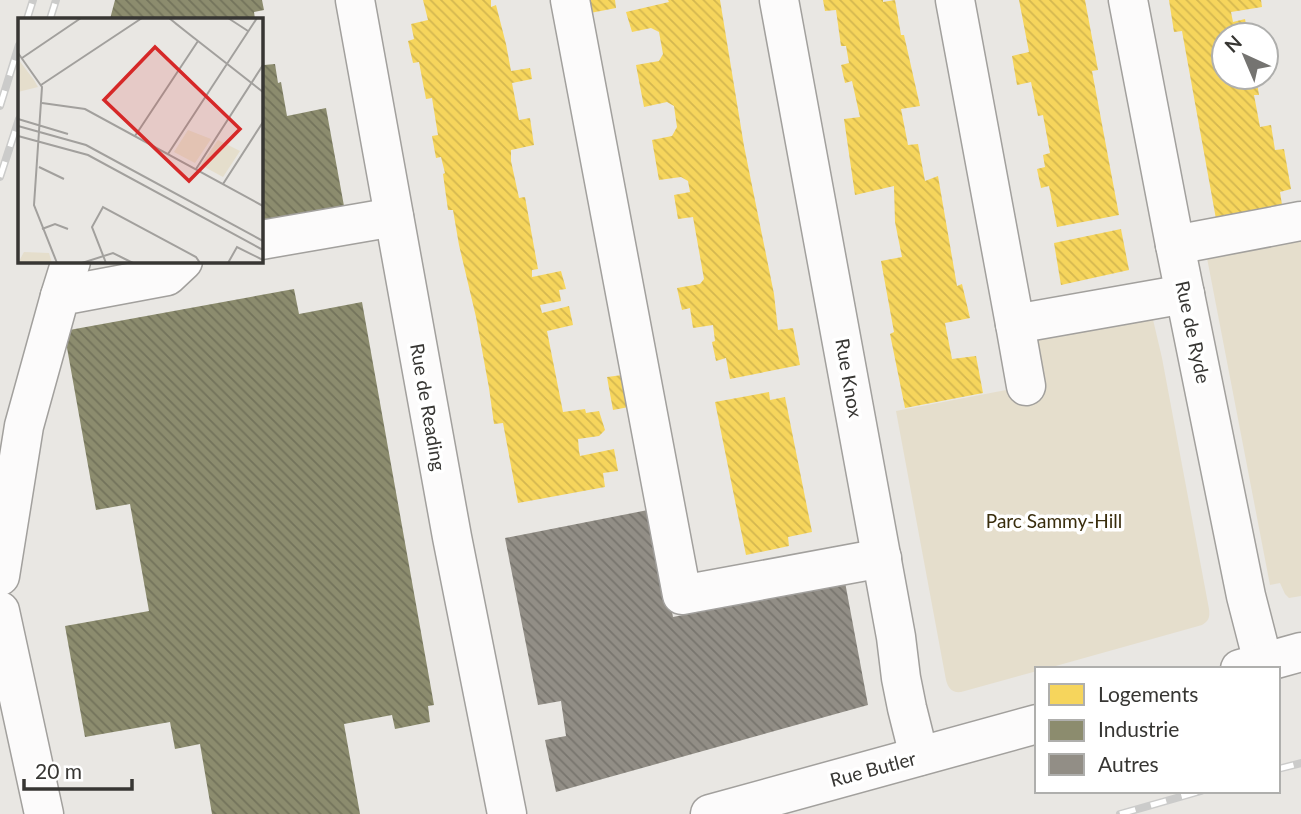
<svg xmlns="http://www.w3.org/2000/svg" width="1301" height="814" viewBox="0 0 1301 814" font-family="Lato,sans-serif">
<defs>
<pattern id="homes-back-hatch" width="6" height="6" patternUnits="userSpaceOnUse" patternTransform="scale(1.75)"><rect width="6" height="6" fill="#f6d55c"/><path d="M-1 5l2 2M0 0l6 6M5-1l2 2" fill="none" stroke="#d4b750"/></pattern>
<pattern id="industry-back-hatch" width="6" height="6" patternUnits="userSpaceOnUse" patternTransform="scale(1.75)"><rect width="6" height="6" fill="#8c8c6e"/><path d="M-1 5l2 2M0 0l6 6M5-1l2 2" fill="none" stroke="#73735b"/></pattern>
<pattern id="building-back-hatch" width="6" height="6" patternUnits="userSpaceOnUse" patternTransform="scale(1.75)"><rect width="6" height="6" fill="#928e86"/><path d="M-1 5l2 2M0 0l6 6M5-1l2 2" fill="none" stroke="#78756e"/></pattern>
</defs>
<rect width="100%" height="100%" fill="#e9e7e3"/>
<g fill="#e5decc">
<path d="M1301 240V596L1289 598 1285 594 1280 583 1270 585 1207 258Z"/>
<path d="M1151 311 1162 358 1209 609C1210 617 1209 621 1202 625L1045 669H1037V671L961 692C952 693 948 688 946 680L896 411 1033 385 1025 335Z"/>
</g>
<g fill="url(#homes-back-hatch)">
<path d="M423 0H491V7L496 5 506 44 511 71 530 68 532 79 512 83 519 120 530 118 534 145 511 150V161L519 198 525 197 538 269 532 270V277L561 271 566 289 559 290 561 301 540 305 542 313 569 306 573 325 547 331 563 412 585 409 586 413 599 411 605 430 599 436 578 439 579 451 580 456 614 449 618 471 603 473 605 487 518 503 503 423 494 424 489 388 476 317 459 245 453 210H448L443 174 445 173 441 157 436 158 432 136 438 135 432 98 426 99 419 62 413 63 408 41 414 39 411 24 428 20Z"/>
<path d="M582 0H615L616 8 585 14Z"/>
<path d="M668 0H720L744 146 774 294 778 330 793 328 800 365 730 379 726 358 716 361 712 342 715 341 713 325 693 328 690 308 682 310 677 288 700 284 704 279 693 217 678 219 674 195 690 192 688 181 681 177 659 180 652 140 672 136 677 127 674 106 667 102 644 107 636 65 659 61 663 54 659 32 651 28 632 32 626 12 669 2Z"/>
<path d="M823 0H883V2L895 0 901 35H904L920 106 901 109 908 145 918 144 925 181 938 176 957 286 962 284 970 318 945 323 952 359 976 356 983 393 905 408 890 334 894 332 881 261 902 257 895 222 894 186 855 195 844 119 860 117 852 81 845 83 841 65 849 63 846 46H841L836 10 825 11Z"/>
<path d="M1019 0H1085L1098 70 1092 71 1119 215 1057 227 1049 186 1041 188 1037 169 1045 167 1043 155 1050 153 1043 115 1038 116 1031 82 1017 85 1012 56 1029 52Z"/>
<path d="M1169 0H1261L1262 7 1231 12 1233 22 1245 19 1248 35H1224V77H1256L1259 95H1254L1260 127 1271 125 1275 150 1284 149 1291 189 1280 192 1282 205 1216 219 1182 31 1174 32Z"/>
<path d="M1121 229 1129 270 1061 285 1054 243Z"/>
<path d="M630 374 634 406 613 410 607 377Z"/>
<path d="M769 392 770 400 785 397 812 532 788 537 789 546 746 555 715 402Z"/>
</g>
<g fill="url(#industry-back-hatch)">
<path d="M115 0H262L264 10 254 12 255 19H110Z"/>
<path d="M261 54H262L264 65 275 64 278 83 281 82 287 116 326 108 344 206 261 222Z"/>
<path d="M294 289 299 314 362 302 434 705 428 706 430 722 395 729 392 715 344 724 360 814H212L200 744 175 749 170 722 85 737 65 626 149 611 130 504 96 510 64 331Z"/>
</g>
<path fill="url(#building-back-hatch)" d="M653 509 673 617 845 582 868 705 556 792 545 740 566 736 561 701 538 705 505 538Z"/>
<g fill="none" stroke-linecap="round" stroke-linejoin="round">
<g stroke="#a2a09d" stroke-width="41">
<g id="minor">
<path d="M355 0 452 537 507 814"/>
<path d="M570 0 682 595 882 558"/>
<path d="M779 0 896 637 901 678 907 708 919 756"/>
<path d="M955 0 1015 324 1185 294"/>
<path d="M1128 0 1175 245 1246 596 1263 662"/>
<path d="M261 240 394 217"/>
<path d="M1175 245 1301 221"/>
<path d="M60 296 71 261"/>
<path d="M1015 324 1026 386"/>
<path d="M0 576 24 426 60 296 167 276 183 261"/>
<path d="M0 611 44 814"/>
<path d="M1240 669 1301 652"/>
<path d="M710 814 1037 724"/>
</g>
</g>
<use href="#minor" stroke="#fcfbfb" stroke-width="38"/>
<g stroke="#cbcbca" stroke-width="8">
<g id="rail">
<path d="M27 19 33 0"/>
<path d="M50 19 56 0"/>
<path d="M0 106 19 45"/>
<path d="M0 177 19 119"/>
<path d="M1278 769 1301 763"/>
<path d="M1120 814 1201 791"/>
</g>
</g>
<use href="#rail" stroke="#fff" stroke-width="5" stroke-dasharray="16" stroke-linecap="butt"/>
</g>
<g text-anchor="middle" stroke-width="7" stroke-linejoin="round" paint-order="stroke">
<g font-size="19" fill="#373633" stroke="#fff">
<text transform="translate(1193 332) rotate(78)" y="7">Rue de Ryde</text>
<text transform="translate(849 378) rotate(80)" y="7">Rue Knox</text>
<text transform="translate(428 407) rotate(80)" y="7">Rue de Reading</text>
<text transform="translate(873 769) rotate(-15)" y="7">Rue Butler</text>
</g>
<g font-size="19" fill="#392d0d" stroke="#fff">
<text x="1054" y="528">Parc Sammy-Hill</text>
</g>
</g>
<g transform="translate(18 18)">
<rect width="245" height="245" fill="#e9e7e3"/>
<path d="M0 41 16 62 20 69 0 74ZM170 112 193 121 177 145 156 134ZM200 122 222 133 205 159 183 147ZM6 234 31 235 34 245H0Z" fill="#e5decc"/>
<path fill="none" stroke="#a2a09d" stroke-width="2" d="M151 0 176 20M210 0 230 13M157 5 245 74M0 35 24 69 16 187 39 245M4 40 63 0M23 67 124 0M24 85 67 91 245 188M0 101 50 116M0 108 68 127 245 223M0 118 70 137 245 232M117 118 180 23M150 136 239 0M21 149 46 161M178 151 245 47M205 166 245 104M24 211 37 206 50 211M64 245 95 235 115 245M88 245 74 209 85 189 178 239 182 245M210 245 219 229 245 242"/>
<path fill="#d62828" fill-opacity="0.15" stroke="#d62828" stroke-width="3.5" d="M137 29 222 111 171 163 86 82Z"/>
<rect width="245" height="245" fill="none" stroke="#373633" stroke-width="3.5"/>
</g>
<rect x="1035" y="667" width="245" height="126" fill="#ffffff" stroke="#afafad" stroke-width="2"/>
<rect x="1049" y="684" width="35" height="21" fill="#f6d55c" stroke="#afafad" stroke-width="2"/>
<text x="1098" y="702" font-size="21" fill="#373633">Logements</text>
<rect x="1049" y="720" width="35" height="21" fill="#8c8c6e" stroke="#afafad" stroke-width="2"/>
<text x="1098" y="737" font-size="21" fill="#373633">Industrie</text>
<rect x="1049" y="754" width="35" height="21" fill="#928e86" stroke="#afafad" stroke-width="2"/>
<text x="1098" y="772" font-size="21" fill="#373633">Autres</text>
<g transform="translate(1245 56) rotate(316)"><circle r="33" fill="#ffffff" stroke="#afafad" stroke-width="2"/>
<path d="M0-5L12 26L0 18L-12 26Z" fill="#757471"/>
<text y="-10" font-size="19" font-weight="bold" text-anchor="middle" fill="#373633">N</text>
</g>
<path d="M24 779v10h108v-10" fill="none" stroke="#373633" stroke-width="3.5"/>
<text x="35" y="779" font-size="21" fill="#373633" stroke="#ffffff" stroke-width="5" paint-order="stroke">20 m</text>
</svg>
